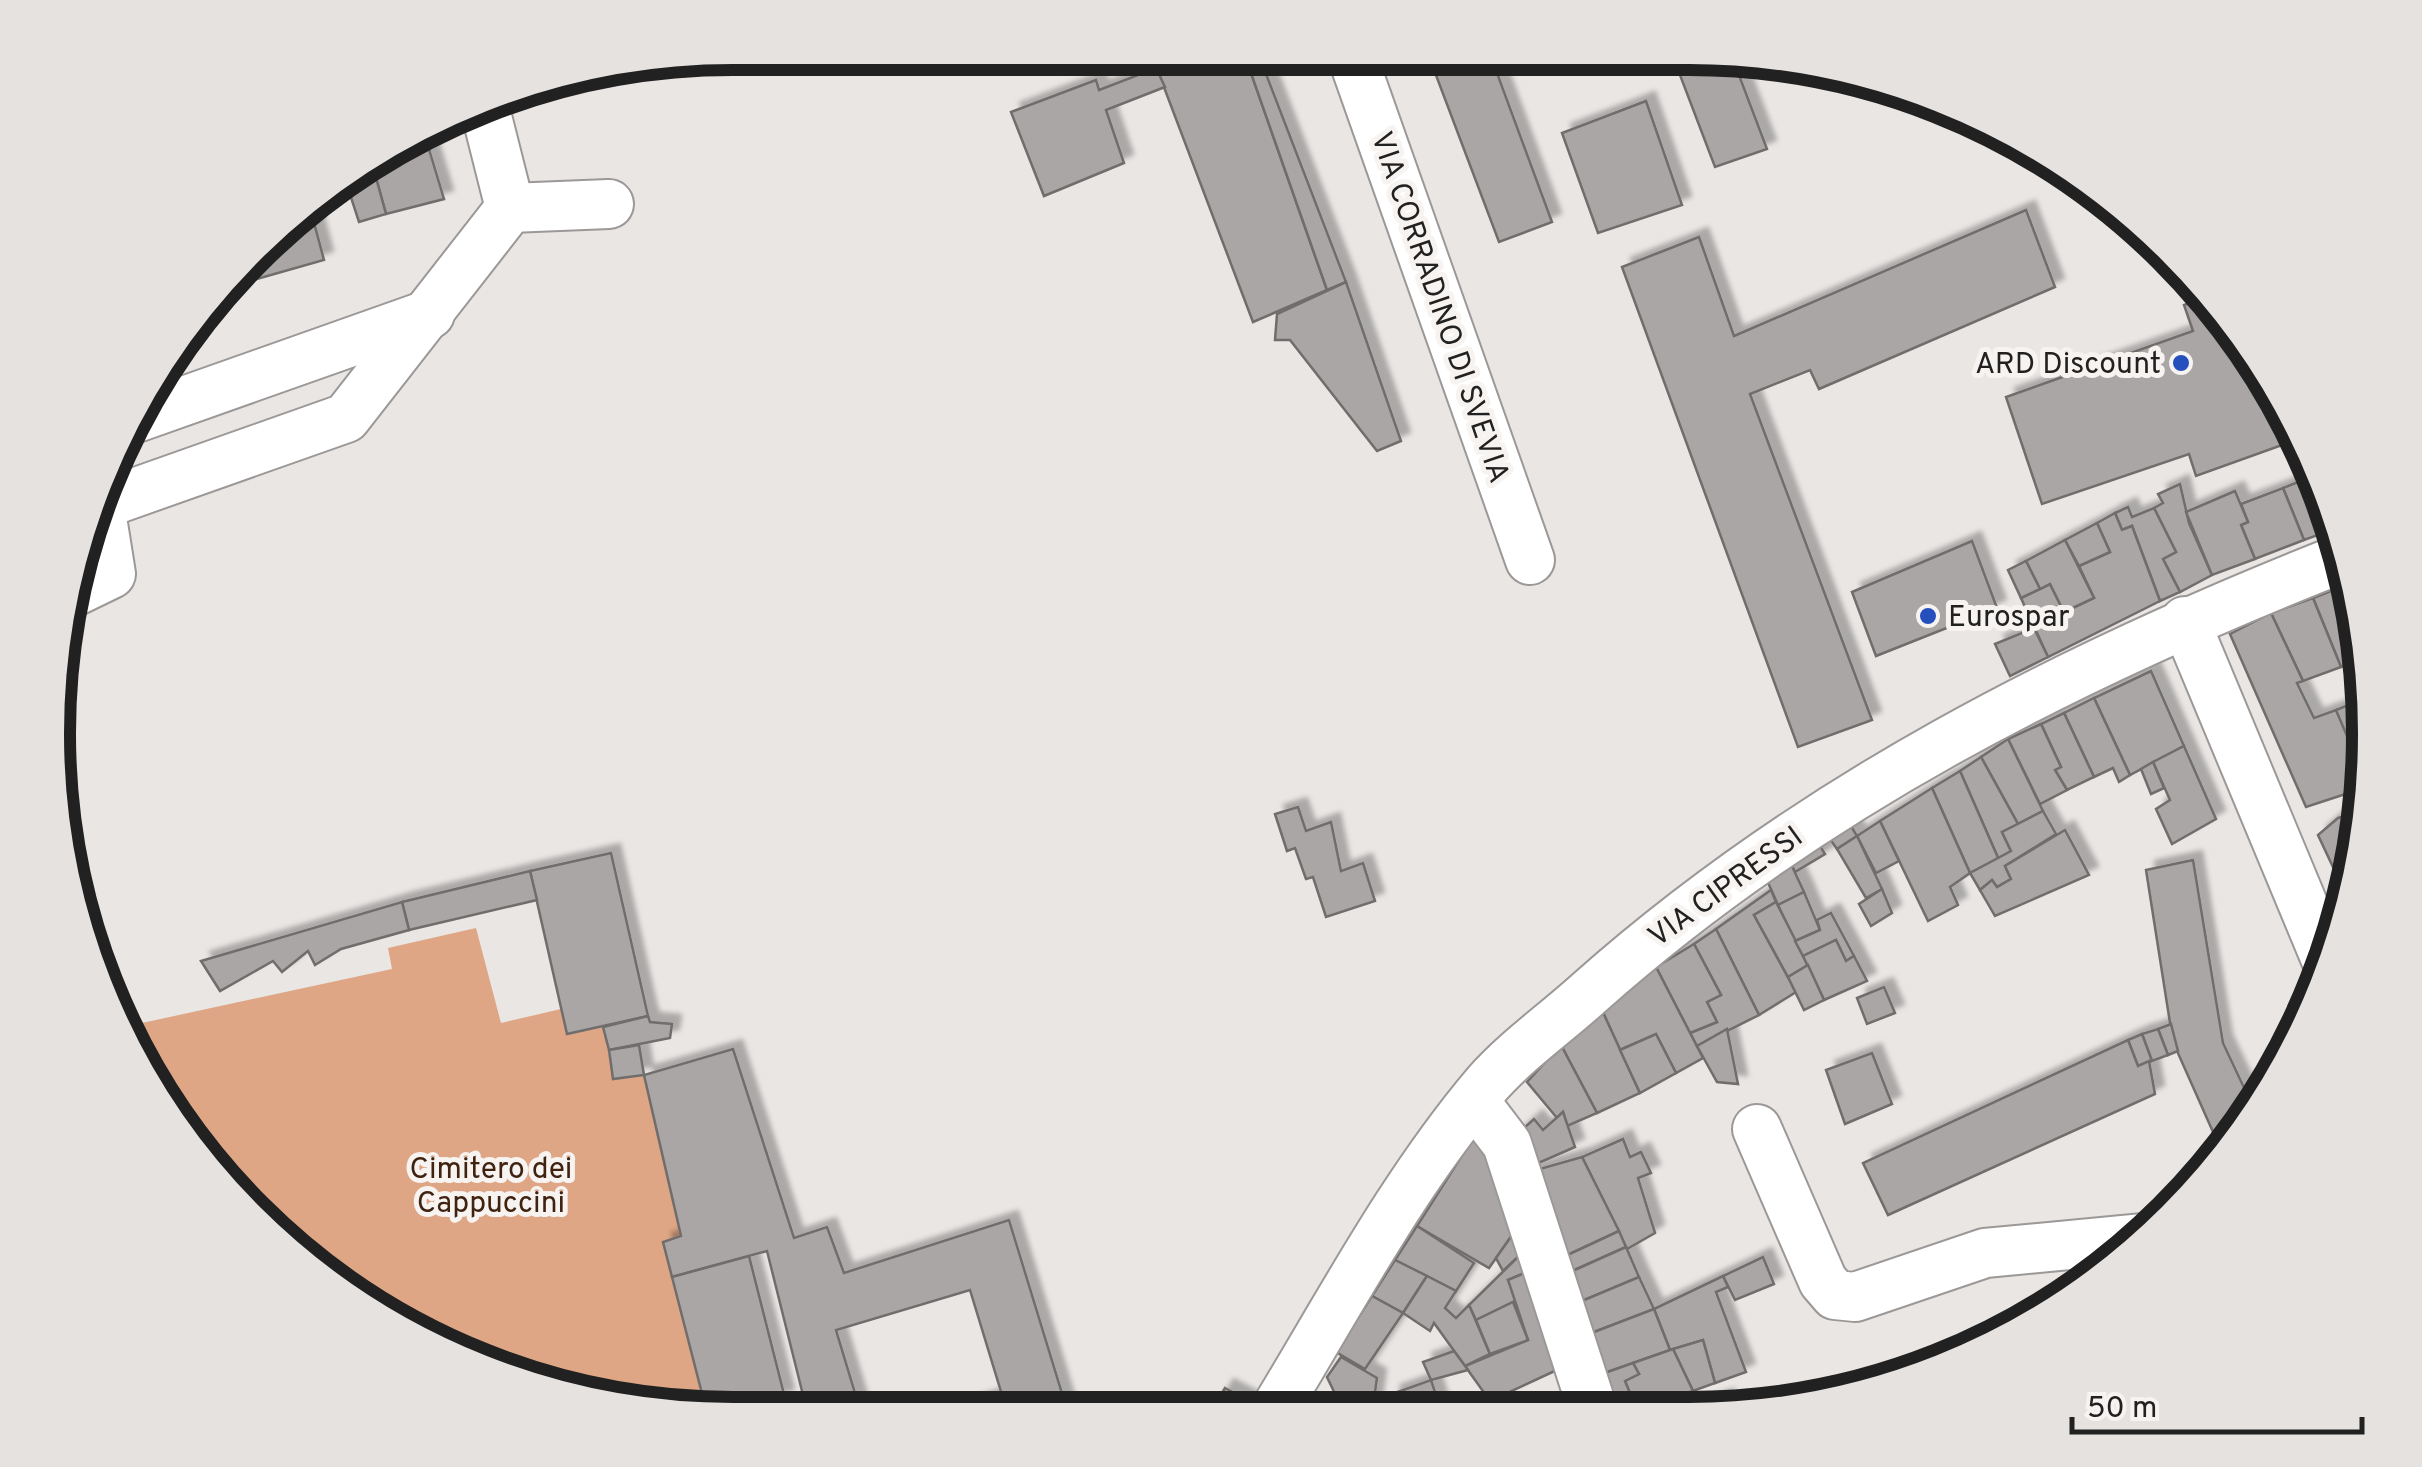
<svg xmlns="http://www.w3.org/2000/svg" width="2422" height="1467" viewBox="0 0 2422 1467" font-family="Overpass,sans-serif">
<defs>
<filter id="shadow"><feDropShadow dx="9" dy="-9" stdDeviation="2.5" flood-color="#0004"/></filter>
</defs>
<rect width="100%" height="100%" fill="#e9e6e4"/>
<path fill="#dea684" d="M476 928 501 1023 561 1009 567 1034 603 1027 614 1079 644 1075 681 1236 663 1243 707 1413 514 1378 355 1299 193 1148 128 1026 392 969 388 948Z"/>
<g fill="#a9a6a5" stroke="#706d6c" stroke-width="2.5" filter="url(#shadow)">
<path d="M1151 53H1244L1327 290 1253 322Z"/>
<path d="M1244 53H1258L1346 282 1327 290Z"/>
<path d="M1428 54H1490L1552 222 1499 242Z"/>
<path d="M1672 54H1731L1767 149 1715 167Z"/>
<path d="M1156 68 1165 87 1106 110 1124 163 1044 196 1011 112 1096 80 1099 90Z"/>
<path d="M1646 101 1682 205 1598 233 1562 133Z"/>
<path d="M425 136 444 199 386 214 373 167 360 171Z"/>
<path d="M373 167 386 214 359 222 345 179Z"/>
<path d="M309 204 324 260 232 286Z"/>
<path d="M2026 210 2055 287 1819 389 1810 370 1750 394 1872 720 1798 747 1622 267 1699 237 1734 336Z"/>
<path d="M1346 282 1401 441 1377 451 1290 340H1275L1277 314Z"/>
<path d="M2207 297 2255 356 2299 439 2196 476 2189 454 2042 504 2006 397 2193 331 2184 305Z"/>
<path d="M2318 474 2335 529 2304 540 2283 488Z"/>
<path d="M2180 484 2189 523 2212 575 2180 592 2163 559 2176 552 2154 508 2163 503 2158 494Z"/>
<path d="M2283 488 2304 540 2255 559 2241 525 2248 522 2241 504Z"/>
<path d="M2235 491 2248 522 2241 525 2255 559 2212 575 2186 512Z"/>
<path d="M2128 507 2132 517 2154 508 2176 552 2163 559 2180 592 2160 601 2132 526 2122 530 2115 513Z"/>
<path d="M2115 513 2122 530 2132 526 2160 601 2048 657 2021 598 2050 584 2064 612 2094 598 2079 566 2110 552 2097 523Z"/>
<path d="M2097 523 2110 552 2079 566 2065 540Z"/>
<path d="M2065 540 2094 598 2064 612 2050 584 2040 589 2026 561Z"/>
<path d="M1972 541 1997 608 1876 656 1852 592Z"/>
<path d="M2026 561 2040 589 2021 598 2008 570Z"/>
<path d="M2349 584 2357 604 2362 659 2341 667 2313 598Z"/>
<path d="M2313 598 2341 667 2303 681 2271 613Z"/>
<path d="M2271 613 2303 681 2297 683 2314 718 2336 710 2366 774 2364 788 2306 807 2230 634Z"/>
<path d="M2034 628 2048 657 2010 676 1995 644Z"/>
<path d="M2151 671 2184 746 2130 775 2094 698Z"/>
<path d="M2094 698 2130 775 2119 782 2113 768 2094 777 2064 713Z"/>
<path d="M2366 698 2369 734 2363 774 2336 710Z"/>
<path d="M2064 713 2094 777 2067 790 2055 770 2061 767 2041 724Z"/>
<path d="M2041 724 2061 767 2055 770 2067 790 2040 804 2008 739Z"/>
<path d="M2008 739 2043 811 2018 824 1981 757Z"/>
<path d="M2184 746 2216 819 2172 844 2156 809 2170 800 2153 762Z"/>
<path d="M1981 757 2018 824 2002 832 2011 851 1999 860 1960 771Z"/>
<path d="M2153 762 2164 788 2151 794 2141 769Z"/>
<path d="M1960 771 1999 860 1970 873 1932 788Z"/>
<path d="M1932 788 1970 873 1950 887 1958 905 1928 921 1880 821Z"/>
<path d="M1298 807 1306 831 1331 822 1341 871 1363 863 1375 901 1326 917 1313 877 1306 879 1295 848 1287 851 1275 814Z"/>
<path d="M2043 811 2056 834 2005 866 2011 879 1997 887 1992 880 1980 890 1970 873 2011 851 2002 832Z"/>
<path d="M2362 811 2356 867 2347 897 2318 835 2338 818Z"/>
<path d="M1880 821 1899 861 1876 873 1857 836Z"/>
<path d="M1851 826 1857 836 1837 849 1830 839Z"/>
<path d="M2065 830 2089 875 1995 916 1980 890 1992 880 1997 887 2011 879 2005 866Z"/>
<path d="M1857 836 1882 889 1866 898 1837 849Z"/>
<path d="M1820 846 1825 854 1795 872 1791 864Z"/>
<path d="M611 853 648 1016 567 1034 530 871Z"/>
<path d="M2193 860 2223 1043 2255 1111 2221 1150 2173 1042 2146 870Z"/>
<path d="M1791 864 1804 892 1778 905 1766 878Z"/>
<path d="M530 871 537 900 409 930 402 902Z"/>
<path d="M1882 889 1892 913 1871 926 1859 904Z"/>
<path d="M1771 890 1776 902 1754 915 1796 992 1759 1015 1716 929Z"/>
<path d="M1804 892 1820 930 1795 941 1778 905Z"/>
<path d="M402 902 409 930 341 949 315 965 308 951 282 972 273 961 220 991 201 961Z"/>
<path d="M1776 902 1808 965 1788 977 1754 915Z"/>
<path d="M1831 913 1854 956 1846 961 1836 940 1803 956 1795 941 1820 930 1817 920Z"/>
<path d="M1716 929 1759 1015 1697 1046 1690 1033 1717 1022 1707 1002 1721 995 1694 944Z"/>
<path d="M1836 940 1846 961 1854 956 1867 981 1824 1000 1803 956Z"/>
<path d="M1694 944 1721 995 1707 1002 1717 1022 1690 1033 1656 967Z"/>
<path d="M1808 965 1824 1000 1804 1010 1788 977Z"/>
<path d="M1656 967 1703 1058 1676 1073 1656 1034 1620 1050 1601 1008Z"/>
<path d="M1884 987 1895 1013 1867 1024 1857 998Z"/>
<path d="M1601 1008 1640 1093 1597 1113 1561 1045Z"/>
<path d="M648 1016 650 1022 672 1024 670 1038 609 1050 603 1027Z"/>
<path d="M2171 1024 2178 1051 2168 1055 2158 1029Z"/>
<path d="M1727 1029 1738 1084 1717 1082 1697 1046Z"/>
<path d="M2158 1029 2168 1055 2152 1061 2142 1034Z"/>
<path d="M1656 1034 1676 1073 1640 1093 1620 1050Z"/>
<path d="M2142 1034 2152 1061 2138 1066 2128 1040Z"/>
<path d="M2128 1040 2138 1066 2149 1061 2155 1094 1888 1215 1863 1163Z"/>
<path d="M639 1045 644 1075 613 1079 609 1050Z"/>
<path d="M1561 1045 1597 1113 1567 1126 1563 1112 1557 1118 1527 1082Z"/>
<path d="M733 1049 794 1238 827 1227 844 1273 1009 1220 1068 1413H941L1002 1395 970 1290 836 1330 861 1413H798L807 1411 767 1251 672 1277 663 1242 681 1236 644 1075Z"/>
<path d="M1872 1053 1892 1104 1845 1124 1826 1070Z"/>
<path d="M1563 1112 1575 1147 1527 1168 1515 1136 1534 1119 1543 1130Z"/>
<path d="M1477 1132 1515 1231 1489 1268 1417 1226Z"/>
<path d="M1623 1139 1630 1157 1641 1152 1651 1173 1638 1178 1655 1233 1627 1249 1582 1157Z"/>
<path d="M1582 1157 1619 1231 1561 1258 1529 1172Z"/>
<path d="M1417 1226 1474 1263 1456 1291 1395 1260Z"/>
<path d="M1515 1231 1521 1254 1503 1271 1496 1258Z"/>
<path d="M1619 1231 1626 1247 1559 1277 1561 1258Z"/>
<path d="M1626 1247 1639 1277 1570 1306 1559 1277Z"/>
<path d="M1521 1254 1527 1272 1508 1280 1517 1300 1476 1320 1469 1305Z"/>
<path d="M749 1256 785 1398 727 1413H707L672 1277Z"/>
<path d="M1763 1257 1774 1284 1735 1300 1723 1276Z"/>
<path d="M1395 1260 1427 1276 1403 1313 1372 1296Z"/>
<path d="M1527 1272 1559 1369 1490 1401 1465 1366 1528 1340 1508 1280Z"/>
<path d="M1427 1276 1456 1291 1445 1308 1456 1318 1469 1305 1490 1354 1465 1366 1434 1323 1430 1331 1403 1313Z"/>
<path d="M1723 1276 1728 1287 1716 1292 1746 1372 1715 1383 1703 1340 1670 1350 1654 1309Z"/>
<path d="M1639 1277 1654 1309 1581 1337 1570 1306Z"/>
<path d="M1372 1296 1403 1313 1365 1369 1336 1352Z"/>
<path d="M1513 1302 1528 1340 1490 1354 1476 1320Z"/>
<path d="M1654 1309 1670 1350 1596 1376 1581 1337Z"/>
<path d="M1703 1340 1715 1383 1693 1391 1673 1349Z"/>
<path d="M1673 1349 1693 1391 1636 1408 1625 1381 1639 1374 1633 1363Z"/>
<path d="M1454 1351 1468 1370 1431 1380 1423 1362Z"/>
<path d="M1341 1357 1377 1378 1374 1399 1338 1400 1327 1377Z"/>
<path d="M1633 1363 1639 1374 1625 1381 1636 1408 1609 1413 1596 1376Z"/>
<path d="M1431 1380 1442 1413H1371L1372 1408 1391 1406 1392 1394Z"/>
<path d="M1225 1388 1255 1404 1249 1413H1210Z"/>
<path d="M1572 1398 1576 1413H1523Z"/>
<path d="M1725 1398 1731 1413H1677Z"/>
<path d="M1374 1399 1371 1413H1338V1400Z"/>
</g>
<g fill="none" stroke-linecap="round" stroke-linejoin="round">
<g stroke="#9b9897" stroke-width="52">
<g id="street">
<path d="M1351 53 1530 560"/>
<path d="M484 105 510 208 609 204"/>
<path d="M136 418 430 314"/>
<path d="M76 591 111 574 100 505 346 418 510 208"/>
<path d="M2185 621 2327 962"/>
<path d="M1475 1102 1507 1144 1594 1413"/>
<path d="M1757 1129 1823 1281 1835 1295 1855 1297 1985 1253 2144 1238"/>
<path d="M1273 1413C1340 1303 1403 1183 1487 1084 1516 1051 1556 1023 1589 993 1809 797 2071 665 2343 558"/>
</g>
</g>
<use href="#street" stroke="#fff" stroke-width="48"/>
</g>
<g fill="#254fbd" stroke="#f6f3f1" stroke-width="4">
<circle cx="2181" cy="363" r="10"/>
<circle cx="1928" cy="616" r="10"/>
</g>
<g text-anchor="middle" stroke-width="10" stroke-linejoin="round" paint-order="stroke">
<g font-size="30" fill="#222121" stroke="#f6f3f1">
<text transform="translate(1441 307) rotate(71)" y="10">VIA CORRADINO DI SVEVIA</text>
<text transform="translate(1725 886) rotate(-36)" y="10">VIA CIPRESSI</text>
</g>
<g font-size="30" fill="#222121" stroke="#f6f3f1" text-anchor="end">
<text x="2161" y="373">ARD Discount</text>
<text x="1948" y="626" text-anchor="start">Eurospar</text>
</g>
<g font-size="30" fill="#3f220f" stroke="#f6f3f1">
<text x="491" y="1178">Cimitero dei<tspan x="491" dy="34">Cappuccini</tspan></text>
</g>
</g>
<path d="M0 0H2422V1467H0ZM733 70H1689A663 663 0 0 1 2352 733V734A663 663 0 0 1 1689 1397H733A663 663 0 0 1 70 734V733A663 663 0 0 1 733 70Z" fill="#e5e2e0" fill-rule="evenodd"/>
<path fill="none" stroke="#222121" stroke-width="12" d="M733 70H1689A663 663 0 0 1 2352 733V734A663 663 0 0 1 1689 1397H733A663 663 0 0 1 70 734V733A663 663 0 0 1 733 70Z"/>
<path d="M2072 1417v15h290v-15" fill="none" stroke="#222121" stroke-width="5"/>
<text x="2087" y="1417" font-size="30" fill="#222121" stroke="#f6f3f1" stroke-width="8" paint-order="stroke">50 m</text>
</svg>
